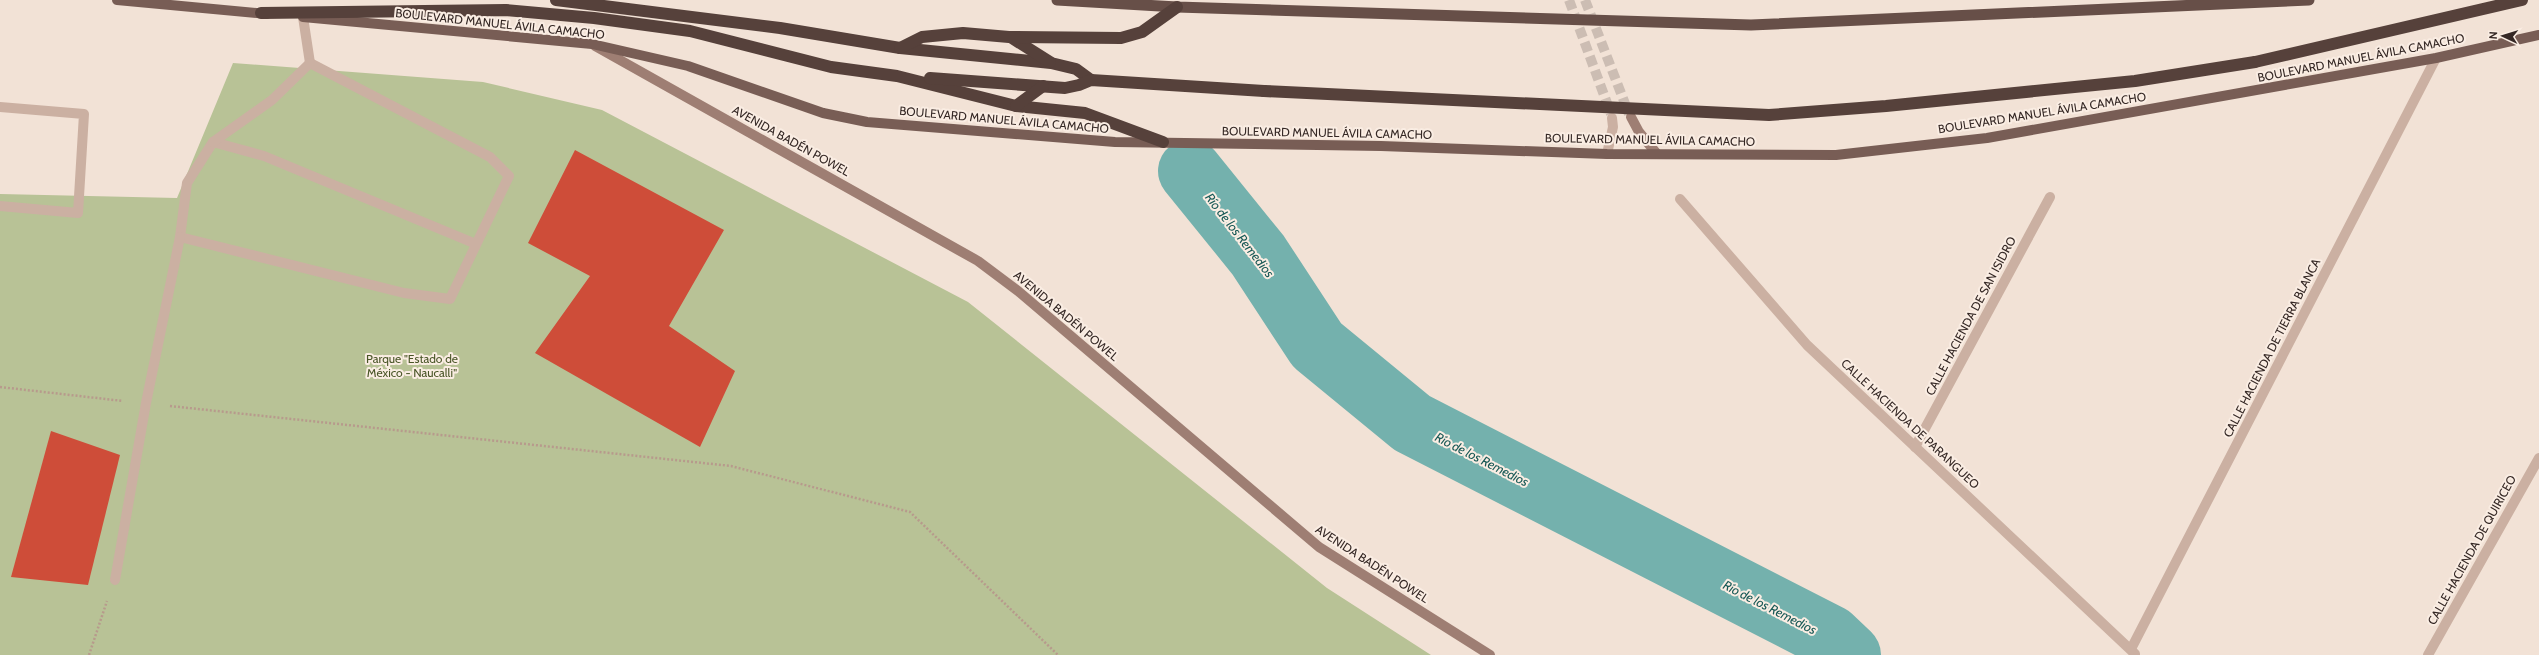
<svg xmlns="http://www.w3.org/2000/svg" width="2539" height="655" viewBox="0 0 2539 655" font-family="Cabin,sans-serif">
<rect width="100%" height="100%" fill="#f2e2d6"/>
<path fill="#b8c296" d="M233 63 483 82 602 110 968 302 1327 588 1431 655H0V194L177 198Z"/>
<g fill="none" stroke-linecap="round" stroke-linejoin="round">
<path stroke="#74b1ad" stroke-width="64" d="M1190 171 1258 255 1317 345 1412 423 1830 637 1849 655"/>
</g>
<g fill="#ce4d39">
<path d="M575 150 724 230 669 326 735 371 700 447 535 353 590 276 528 243Z"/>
<path d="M51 431 120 455 88 585 11 577Z"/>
</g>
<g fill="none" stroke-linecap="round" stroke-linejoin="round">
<path stroke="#ccbdb3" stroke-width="10" stroke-dasharray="10 5" stroke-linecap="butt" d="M1569 0 1611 114"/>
<path stroke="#ccbdb3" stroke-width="10" stroke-dasharray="10 5" stroke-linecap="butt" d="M1585 0 1629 114"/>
<g stroke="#b79a8c" stroke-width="2.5" stroke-dasharray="2 2" stroke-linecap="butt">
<path d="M0 387 123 401"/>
<path d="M170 406 731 466 910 512 1058 655"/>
<path d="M89 655 107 601"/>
</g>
<g stroke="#cbb0a2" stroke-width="10">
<path d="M303 17 310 63"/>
<path d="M310 63 490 157 509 176 450 299 404 293 180 237 187 183 213 142 264 156 476 244"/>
<path d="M0 107 84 114 78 213 0 206"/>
<path d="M213 142 272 100 310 63"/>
<path d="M115 580 146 403 180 237"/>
</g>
<g stroke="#cbb0a2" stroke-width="10">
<path d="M1680 199 1807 345 2135 654"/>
<path d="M1915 447 2050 197"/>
<path d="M2131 649 2436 58"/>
<path d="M2428 655 2539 458"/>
</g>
<path stroke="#cbb0a2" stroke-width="10" d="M1607 154 1613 127 1612 118"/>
<g stroke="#9e7e73" stroke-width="10">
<path d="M595 46 978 261 1018 291 1319 547 1490 655"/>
<path d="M1631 117 1639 132 1657 154"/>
</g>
<g stroke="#785d55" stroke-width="10">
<path d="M117 0 267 14"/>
<path d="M303 17 592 44 688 66 823 113 867 122 1115 142 1381 146 1607 154 1836 155 1987 138 2436 58 2539 35"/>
</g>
<path stroke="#674f48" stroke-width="11" d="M1057 0 1177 7 1751 25 2309 0"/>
<g stroke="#56413b" stroke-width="12">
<path d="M556 0 780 28 900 48 1051 63 1076 69 1091 80"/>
<path d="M261 13 506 10 594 18 690 31 831 67 897 76 1016 106 1085 113 1163 142"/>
<path d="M1012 38 1050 62"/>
<path d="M900 48 922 37 963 33 1009 37 1121 38 1142 32 1177 7"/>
<path d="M2255 62 2522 0"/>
<path d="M930 78 1065 88 1079 85 1091 80 1264 91"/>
<path d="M1016 106 1043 86"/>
</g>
<path stroke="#56413b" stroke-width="12" d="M1264 91 1769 115 1886 106 2135 81 2255 62"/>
</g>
<g text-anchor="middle" stroke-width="4" stroke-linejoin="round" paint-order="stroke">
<g font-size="12" fill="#352825" stroke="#faede3">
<text transform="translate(500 24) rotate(6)" y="4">BOULEVARD MANUEL ÁVILA CAMACHO</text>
<text transform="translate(2361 58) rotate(-11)" y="4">BOULEVARD MANUEL ÁVILA CAMACHO</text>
<text transform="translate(2042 113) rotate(-9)" y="4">BOULEVARD MANUEL ÁVILA CAMACHO</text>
<text transform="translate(1004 120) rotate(5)" y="4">BOULEVARD MANUEL ÁVILA CAMACHO</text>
<text transform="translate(1327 133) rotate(1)" y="4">BOULEVARD MANUEL ÁVILA CAMACHO</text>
<text transform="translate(1650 140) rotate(1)" y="4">BOULEVARD MANUEL ÁVILA CAMACHO</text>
<text transform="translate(791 141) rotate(29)" y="4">AVENIDA BADÉN POWEL</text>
<text transform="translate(1066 316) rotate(40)" y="4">AVENIDA BADÉN POWEL</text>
<text transform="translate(1971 316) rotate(-62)" y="4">CALLE HACIENDA DE SAN ISIDRO</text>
<text transform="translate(2272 348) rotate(-63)" y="4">CALLE HACIENDA DE TIERRA BLANCA</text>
<text transform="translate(1910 424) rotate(43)" y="4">CALLE HACIENDA DE PARANGUEO</text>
<text transform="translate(2472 550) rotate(-61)" y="4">CALLE HACIENDA DE QUIRICEO</text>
<text transform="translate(1372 564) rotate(33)" y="4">AVENIDA BADÉN POWEL</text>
</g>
<g font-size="12" fill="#495527" stroke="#faede3">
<text x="412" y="363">Parque "Estado de<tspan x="412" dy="14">México - Naucalli"</tspan></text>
</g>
<g font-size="13" font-style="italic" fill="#185956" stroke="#faede3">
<text transform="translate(1240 235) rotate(52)" y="5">Río de los Remedios</text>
<text transform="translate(1482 459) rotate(27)" y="5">Río de los Remedios</text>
<text transform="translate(1770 607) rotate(27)" y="5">Río de los Remedios</text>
</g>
</g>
<g transform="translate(2503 36) rotate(274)" stroke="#faede3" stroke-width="3" paint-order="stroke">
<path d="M0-3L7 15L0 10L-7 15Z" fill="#352825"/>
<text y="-6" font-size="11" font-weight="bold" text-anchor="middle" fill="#352825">N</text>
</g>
</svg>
